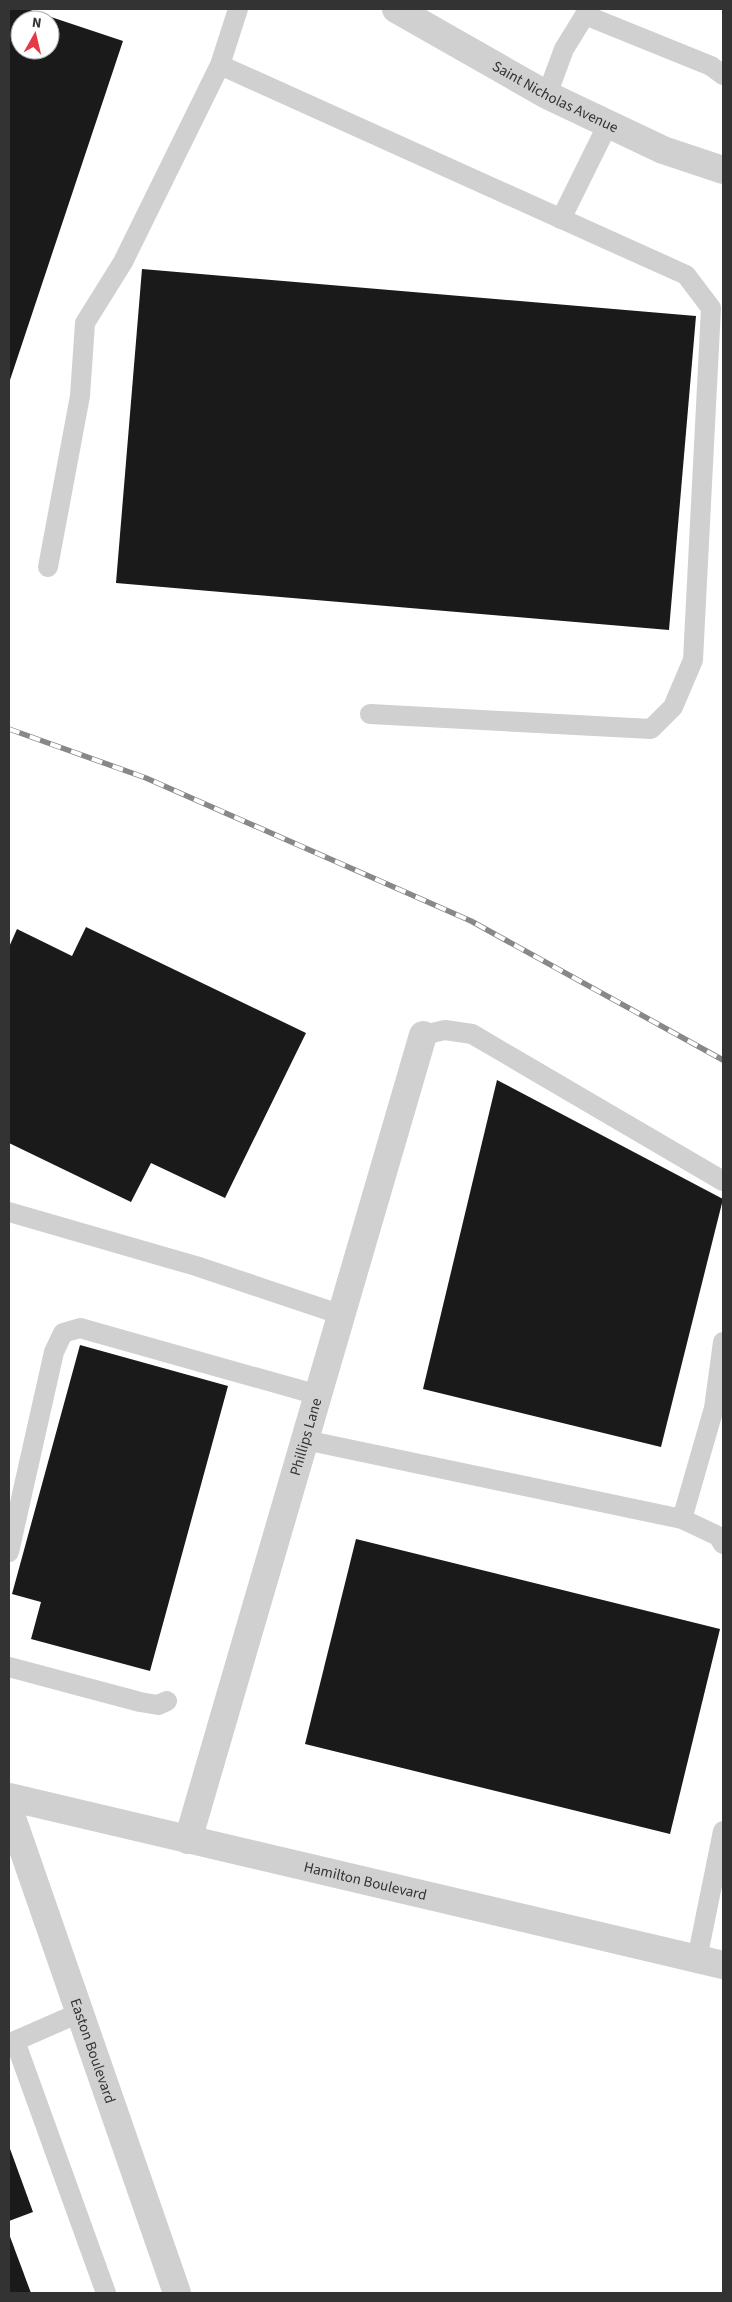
<svg xmlns="http://www.w3.org/2000/svg" width="732" height="2302" viewBox="0 0 732 2302" font-family="'Source Sans 3',sans-serif">
<rect width="100%" height="100%" fill="#fff"/>
<g fill="#1a1a1a" fill-rule="evenodd">
<path d="M9 9H27L123 41 9 383ZM20 20H50V50H20Z"/>
<path d="M142 269 696 316 669 630 116 583Z"/>
<path d="M86 927 306 1033 225 1198 151 1163 131 1202 9 1143V947L17 929 72 956Z"/>
<path d="M497 1080 723 1199 661 1447 423 1389Z"/>
<path d="M80 1345 228 1386 150 1671 31 1639 41 1602 12 1594Z"/>
<path d="M356 1539 720 1629 670 1834 305 1744Z"/>
<path d="M9 2146 33 2212 9 2221Z"/>
<path d="M9 2234 31 2293H9Z"/>
</g>
<g fill="none" stroke-linecap="round" stroke-linejoin="round">
<g stroke="#d0d0d0" stroke-width="20">
<path d="M585 15 711 66 723 75"/>
<path d="M220 65 686 275 711 308 693 660 673 707 651 729 370 714"/>
<path d="M547 95 564 49 585 15 586 9"/>
<path d="M561 219 608 124"/>
<path d="M48 567 80 396 85 323 123 262 220 65 238 9"/>
<path d="M423 1035 445 1030 472 1034 723 1181"/>
<path d="M9 1212 196 1266 342 1315"/>
<path d="M305 1440 682 1519 718 1536 723 1544"/>
<path d="M682 1519 714 1408 723 1342"/>
<path d="M9 1552 54 1352 63 1333 80 1328 318 1395"/>
<path d="M9 1667 140 1702 158 1705 167 1701"/>
<path d="M697 1959 723 1831"/>
<path d="M79 2013 15 2041 106 2293"/>
</g>
<g stroke="#d0d0d0" stroke-width="28">
<path id="s1" d="M9 1809 177 2293"/>
<path id="s2" d="M188 1840 423 1035"/>
</g>
<g stroke="#d0d0d0" stroke-width="28">
<path id="s3" d="M396 9 547 95 663 150 723 170"/>
<path id="s4" d="M9 1797 723 1965"/>
</g>
<g stroke="#888" stroke-width="5.5">
<path id="rail" d="M9 729 146 778 471 921 723 1060"/>
</g>
<use href="#rail" stroke="#fff" stroke-width="4" stroke-dasharray="11" stroke-linecap="butt"/>
</g>
<g text-anchor="middle" stroke-width="5" stroke-linejoin="round" paint-order="stroke">
<g font-size="15" fill="#333" stroke="#fff">
<text dy="5" stroke="none"><textPath href="#s3" startOffset="182">Saint Nicholas Avenue</textPath></text>
<text dy="5" stroke="none"><textPath href="#s2" startOffset="420">Phillips Lane</textPath></text>
<text dy="5" stroke="none"><textPath href="#s4" startOffset="366">Hamilton Boulevard</textPath></text>
<text dy="5" stroke="none"><textPath href="#s1" startOffset="256">Easton Boulevard</textPath></text>
</g>
</g>
<rect width="732" height="2302" fill="none" stroke="#333333" stroke-width="20"/>
<g transform="translate(35 35) rotate(8)"><circle r="24" fill="#ffffff" stroke="#adadad"/>
<path d="M0-4L9 19L0 12L-9 19Z" fill="#e63946"/>
<text y="-8" font-size="14" font-weight="bold" text-anchor="middle" fill="#333333">N</text>
</g>
</svg>
